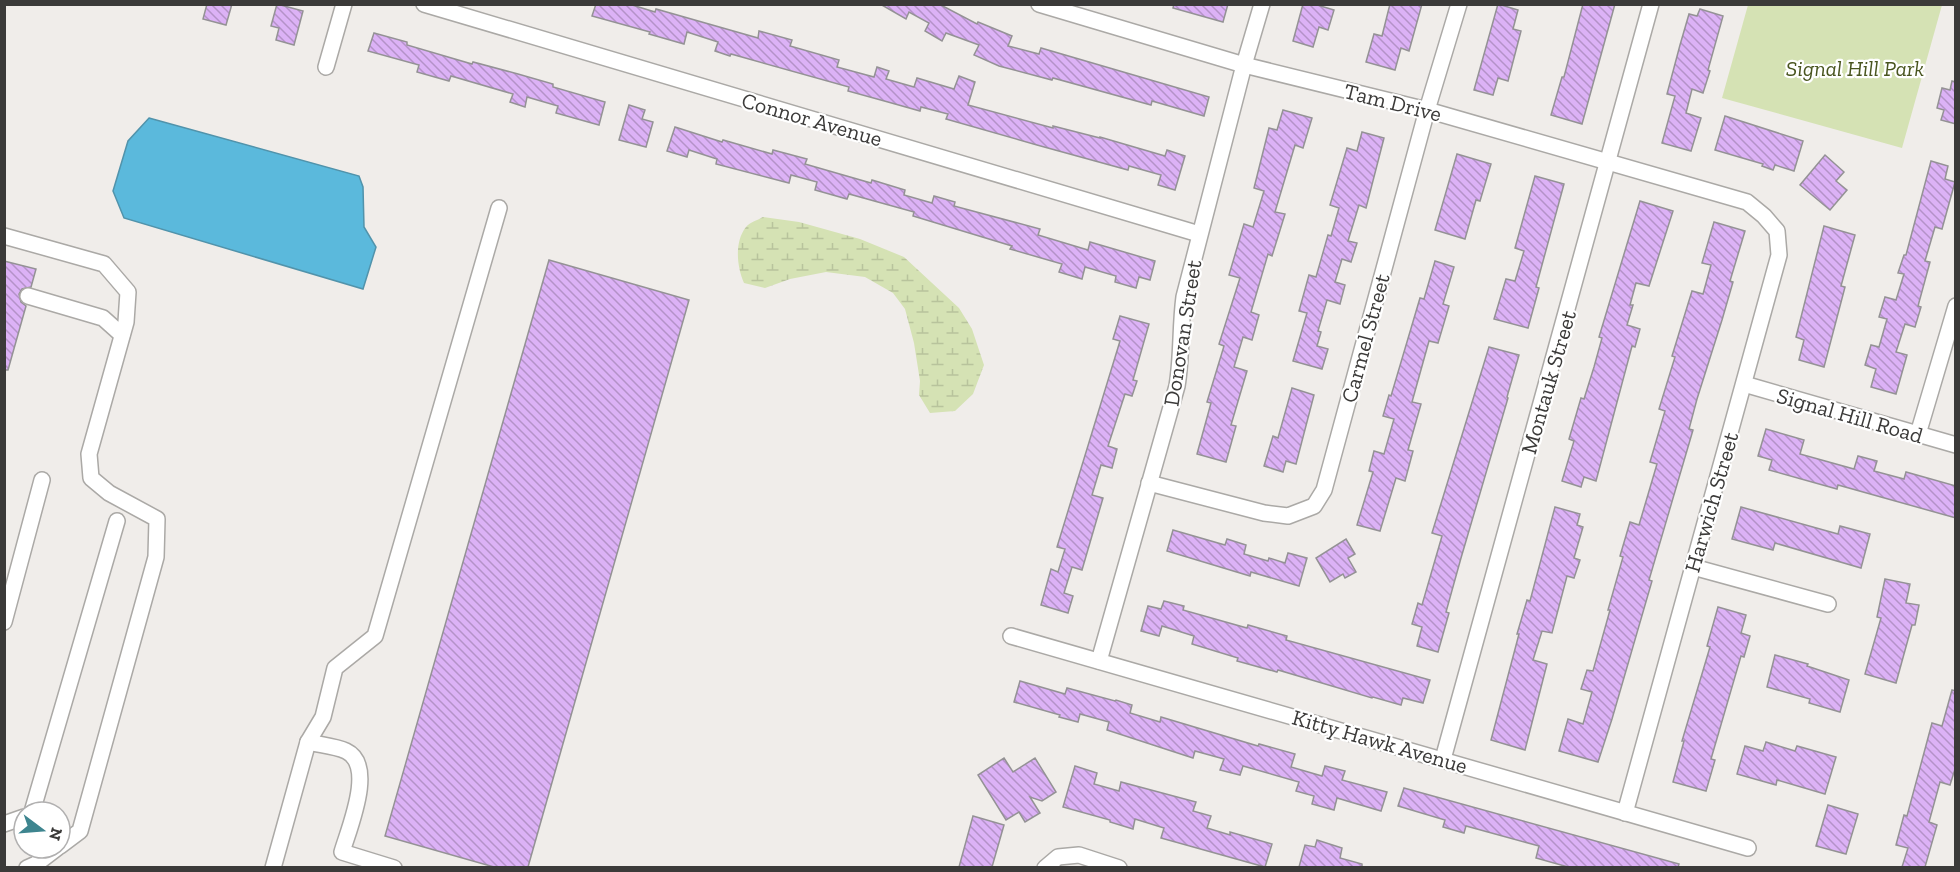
<svg xmlns="http://www.w3.org/2000/svg" width="1960" height="872" viewBox="0 0 1960 872" font-family="'Zilla Slab',serif">
<defs>
<pattern id="wetland-marsh" width="20" height="14" patternUnits="userSpaceOnUse" patternTransform="scale(1.5)"><rect width="20" height="14" fill="#d5e2b4"/><path d="M1 5h8M5 5V1M11 12h8M15 12V8" fill="none" stroke="#b8c39c"/></pattern>
<pattern id="building-back-hatch" width="6" height="6" patternUnits="userSpaceOnUse" patternTransform="scale(1.5)"><rect width="6" height="6" fill="#dcb2f6"/><path d="M-1 5l2 2M0 0l6 6M5-1l2 2" fill="none" stroke="#b492c8"/></pattern>
</defs>
<rect width="100%" height="100%" fill="#f0edea"/>
<path fill="url(#wetland-marsh)" d="M763 217 799 222 860 239 904 257 959 308 972 329 984 365 973 394 955 411 930 413 919 395 920 381 914 343 905 309 893 293 865 277 826 272 790 279 765 288 744 283C737 267 734 242 746 227 750 222 758 220 763 217Z"/>
<path fill="#d5e2b4" d="M1748 5H1942L1902 148 1722 98Z"/>
<path fill="#5bb9dc" stroke="#5193ab" stroke-width="1.5" d="M149 118 359 176 363 187 364 227 376 247 363 289 124 218 113 191 128 141Z"/>
<g fill="url(#building-back-hatch)" stroke="#949295" stroke-width="1.5">
<path d="M207 4H232L226 25 203 19Z"/>
<path d="M277 4 303 11 294 45 276 40 279 28 271 26Z"/>
<path d="M596 4H629L655 12 656 9 758 38 759 31 792 40 790 46 839 60 837 67 874 77 877 67 889 71 886 79 914 87 917 78 954 89 959 76 975 82 968 105 1053 128V126L1100 138V137L1165 156 1167 150 1185 156 1175 190 1158 185 1161 175 1129 166 1128 170 1037 145 946 119 948 114 921 107 920 111 888 102 848 91 849 87 731 54 730 56 715 51 718 42 687 32 684 44 649 34 650 32 592 16Z"/>
<path d="M880 4H939L977 24 978 22 1012 36 1008 46 1039 54 1041 48 1209 97 1204 116 1152 101 1151 105 1053 78 1052 80 999 66 974 55 979 45 946 33 942 41 925 31 929 23 909 12 906 19Z"/>
<path d="M1174 4H1228L1223 22 1173 8Z"/>
<path d="M1303 4H1314L1334 10 1328 30 1319 27 1313 47 1293 41Z"/>
<path d="M1390 4H1422L1409 51 1401 48 1395 70 1366 62 1374 34 1382 36Z"/>
<path d="M1498 4 1518 10 1513 29 1521 31 1508 81 1498 78 1493 95 1474 90Z"/>
<path d="M1583 4H1615L1582 124 1551 115 1562 77H1564Z"/>
<path d="M1700 9 1723 16 1708 70 1710 71 1703 93 1692 89 1686 113 1701 118 1691 151 1662 143 1675 96 1667 94 1680 45 1689 14 1697 16Z"/>
<path d="M374 33 407 42V45L472 64 473 62 518 74 553 84V87L605 102 599 125 556 113 558 106 527 97 525 107 510 102 513 94 451 76 449 81 417 72 419 65 368 51Z"/>
<path d="M1952 81 1956 82V124L1941 120 1944 110 1937 108 1942 88 1950 90Z"/>
<path d="M629 105 645 110 642 119 653 122 646 147 619 140Z"/>
<path d="M1283 110 1312 118 1303 148 1295 145 1275 212 1285 214 1272 256 1268 254 1251 312 1259 315 1252 340 1243 337 1234 367 1247 371 1231 425 1236 426 1226 462 1197 454 1211 403 1207 402 1224 346 1219 344 1240 278 1229 275 1244 224 1253 227 1264 191 1254 188 1269 128 1277 130Z"/>
<path d="M1725 116 1803 141 1794 171 1775 165 1773 170 1762 166 1763 164 1715 150Z"/>
<path d="M675 127 722 142 723 140 772 154 773 150 807 159 805 164 871 183 872 180 905 190 904 195 932 203 934 196 955 202 954 206 1040 229 1038 235 1088 250 1090 242 1155 261 1150 280 1139 277 1136 288 1115 282 1116 276 1085 267 1082 279 1059 272 1062 264 1010 249 1012 246 913 216 914 212 849 194 847 199 815 190 817 182 791 175 789 183 716 164 717 159 689 150 687 157 667 151Z"/>
<path d="M1362 132 1384 138 1366 208 1359 205 1348 241 1357 243 1351 262 1342 259 1335 282 1345 285 1340 304 1327 300 1318 331 1321 332 1317 346 1328 349 1322 369 1293 361 1307 313 1299 311 1309 275 1316 277 1328 235 1331 236 1339 208 1330 205 1347 148 1357 151Z"/>
<path d="M1457 154 1491 164 1480 201 1476 200 1465 239 1435 230Z"/>
<path d="M1825 155 1844 172 1836 181 1847 190 1830 210 1800 185Z"/>
<path d="M1931 161 1948 166 1945 179 1955 182 1942 229 1935 227 1925 261 1930 262 1918 306 1921 307 1915 327 1905 324 1896 352 1907 355 1896 394 1871 387 1876 369 1865 365 1871 345 1879 347 1887 319 1879 317 1885 297 1896 300 1904 274 1898 273 1904 255H1906Z"/>
<path d="M1535 176 1564 184 1536 287 1539 288 1528 328 1494 319 1506 279 1515 281 1524 251 1515 248Z"/>
<path d="M1640 201 1673 211 1649 286 1636 283 1630 305H1633L1627 325 1640 329 1635 347 1632 346 1596 481 1584 477 1581 487 1562 481 1574 441 1569 439 1581 398 1584 399 1594 367 1602 338 1599 337Z"/>
<path d="M1714 222 1745 231 1730 281 1733 282 1722 320 1697 399 1689 429 1693 430 1649 580 1652 581 1612 719 1598 762 1559 751 1568 719 1583 724 1592 692 1581 689 1587 670 1593 671 1610 610H1608L1623 557 1620 556 1630 522 1639 525 1657 464 1650 462 1665 411 1659 409 1675 357 1672 356 1692 291 1703 294 1711 265 1702 263Z"/>
<path d="M1824 226 1855 235 1841 286 1845 287 1824 367 1799 360 1804 340 1796 337Z"/>
<path d="M549 260 689 300 528 867H494L385 836Z"/>
<path d="M4 261 36 269 31 287 22 289 19 294 21 302 26 306 8 370H4Z"/>
<path d="M1435 261 1454 267 1443 304 1449 306 1438 343 1429 341 1412 402 1421 404 1408 450 1413 451 1405 481 1396 478 1380 531 1357 525 1373 472 1369 471 1374 451 1384 454 1394 419 1383 416 1389 395 1391 396 1420 298 1424 299Z"/>
<path d="M1120 316 1149 324 1133 380 1137 381 1132 396 1125 394 1108 446 1117 449 1112 468 1101 465 1092 495 1103 498 1082 570 1072 567 1064 593 1073 596 1068 613 1041 605 1051 569 1058 572 1065 549 1057 547 1120 341 1113 339Z"/>
<path d="M1489 347 1519 355 1507 397 1508 398 1461 558 1446 612 1449 613 1438 652 1417 646 1422 627 1412 624 1418 603 1422 605 1442 536 1432 533Z"/>
<path d="M1292 388 1314 395 1296 464 1286 461 1283 472 1264 466 1273 436 1278 438Z"/>
<path d="M1766 429 1804 440 1800 454 1854 469 1858 456 1877 461 1874 471 1904 479 1906 472 1956 486V518L1838 485 1837 489 1769 470 1772 460 1758 456Z"/>
<path d="M1555 507 1580 514 1577 525 1583 527 1574 558 1580 560 1574 578 1567 576 1552 633 1542 631 1533 660 1547 664 1525 750 1491 740 1519 634H1517L1527 600 1530 601Z"/>
<path d="M1741 507 1838 534 1840 526 1870 534 1861 568 1775 543 1773 550 1732 539Z"/>
<path d="M1173 530 1225 545 1227 539 1246 545 1244 554 1268 561 1269 558 1285 563 1288 553 1307 558 1299 586 1251 572 1250 576 1167 551Z"/>
<path d="M1346 539 1355 554 1348 558 1356 572 1345 578 1343 574 1330 582 1316 558Z"/>
<path d="M1885 579 1910 584 1906 603 1919 605 1915 625H1912L1896 683 1865 674 1881 618 1877 617Z"/>
<path d="M1164 601 1184 606 1183 610 1247 628 1248 625 1287 636 1286 640 1430 680 1423 703 1403 698 1401 705 1373 697 1372 698 1278 670 1277 672 1237 661 1238 658 1192 644 1194 636 1162 626 1159 636 1141 631 1148 606 1161 609Z"/>
<path d="M1718 607 1746 615 1741 633 1750 636 1744 657 1741 656 1711 759 1715 760 1706 791 1673 782 1684 741H1682L1710 647 1707 646Z"/>
<path d="M1775 655 1808 664 1807 666 1849 680 1840 712 1809 703 1810 699 1767 687Z"/>
<path d="M1020 681 1065 694 1067 688 1115 701 1116 700 1132 705 1130 713 1160 722 1161 717 1258 746 1259 744 1295 754 1291 767 1322 776 1325 766 1345 771 1342 780 1387 792 1381 811 1337 798 1334 810 1312 804 1314 796 1296 791 1299 782 1243 766 1240 775 1220 770 1224 759 1195 751 1193 758 1107 730 1109 722 1080 714 1078 722 1059 717 1060 715 1014 702Z"/>
<path d="M1952 690 1956 691V766L1950 785 1940 782 1929 822 1937 825 1925 867H1902L1908 848 1896 845 1904 815 1907 816 1932 723 1942 726Z"/>
<path d="M1766 742 1795 751 1797 746 1836 757 1825 794 1777 780 1776 785 1737 774 1745 746 1763 751Z"/>
<path d="M1004 758 1013 772 1035 758 1056 792 1042 801 1030 797 1040 813 1025 822 1019 812 1006 820 978 775Z"/>
<path d="M1075 766 1097 773 1094 784 1119 791 1121 782 1196 802 1193 811 1211 816 1207 828 1230 835V832L1272 844 1265 867 1161 838 1164 828 1135 819 1133 829 1110 822V820L1063 807Z"/>
<path d="M1404 788 1679 864 1678 867H1568L1536 858 1539 846 1466 826 1464 833 1443 827 1445 820 1398 806Z"/>
<path d="M1828 805 1858 814 1846 854 1816 846Z"/>
<path d="M973 816 1004 825 992 867H959Z"/>
<path d="M1317 840 1342 848 1340 858 1362 864V867H1299L1305 845 1315 847Z"/>
</g>
<g fill="none" stroke-linecap="round" stroke-linejoin="round">
<g stroke="#aba9a6" stroke-width="18">
<g id="minor">
<path d="M424 4 1199 234"/>
<path d="M1039 4 1244 65 1427 110 1747 202 1764 216 1777 231 1779 255 1625 813"/>
<path d="M326 67 344 4"/>
<path d="M4 236 104 264 128 292 126 322 89 454 91 478 109 493 157 519 156 557 80 831 60 846"/>
<path d="M28 296 103 318 122 335"/>
<path d="M1744 384 1956 445"/>
<path d="M1918 434 1956 306"/>
<path d="M1149 483 1264 513 1288 516 1314 506 1324 490 1427 110 1459 4"/>
<path d="M1693 567 1828 604"/>
<path d="M4 622 42 480"/>
<path d="M1011 636 1748 848"/>
<path d="M1099 661 1177 386C1182 356 1180 327 1184 297L1244 65 1262 4"/>
<path d="M308 742C320 745 335 746 346 751 376 765 349 828 342 852L394 868"/>
<path d="M1443 759 1651 4"/>
<path d="M32 812 117 521"/>
<path d="M4 824 24 817"/>
<path d="M27 868 36 864 57 848"/>
<path d="M273 868 308 742 323 717 335 668 375 636 499 208"/>
<path d="M1045 868 1058 857 1079 855 1119 868"/>
</g>
</g>
<use href="#minor" stroke="#fff" stroke-width="15"/>
</g>
<g text-anchor="middle" stroke-width="4.5" stroke-linejoin="round" paint-order="stroke">
<g font-size="22" font-style="italic" fill="#49551f" stroke="#fff">
<text x="1855" y="76">Signal Hill Park</text>
</g>
<g font-size="22" fill="#3b3a39" stroke="#fff">
<text transform="translate(1393 102) rotate(14)" y="8">Tam Drive</text>
<text transform="translate(812 119) rotate(16)" y="8">Connor Avenue</text>
<text transform="translate(1182 333) rotate(-81)" y="8">Donovan Street</text>
<text transform="translate(1365 338) rotate(-75)" y="8">Carmel Street</text>
<text transform="translate(1548 382) rotate(-74)" y="8">Montauk Street</text>
<text transform="translate(1850 415) rotate(16)" y="8">Signal Hill Road</text>
<text transform="translate(1711 502) rotate(-74)" y="8">Harwich Street</text>
<text transform="translate(1380 741) rotate(16)" y="8">Kitty Hawk Avenue</text>
</g>
</g>
<rect width="1960" height="872" fill="none" stroke="#3b3a39" stroke-width="12"/>
<g transform="translate(42 830) rotate(106)"><circle r="28" fill="#ffffff" stroke="#b1b0b0" stroke-width="1.5"/>
<path d="M0-4.5L10 22L0 15L-10 22Z" fill="#3e858f"/>
<text y="-9" font-size="16" font-weight="bold" text-anchor="middle" fill="#3b3a39">N</text>
</g>
</svg>
